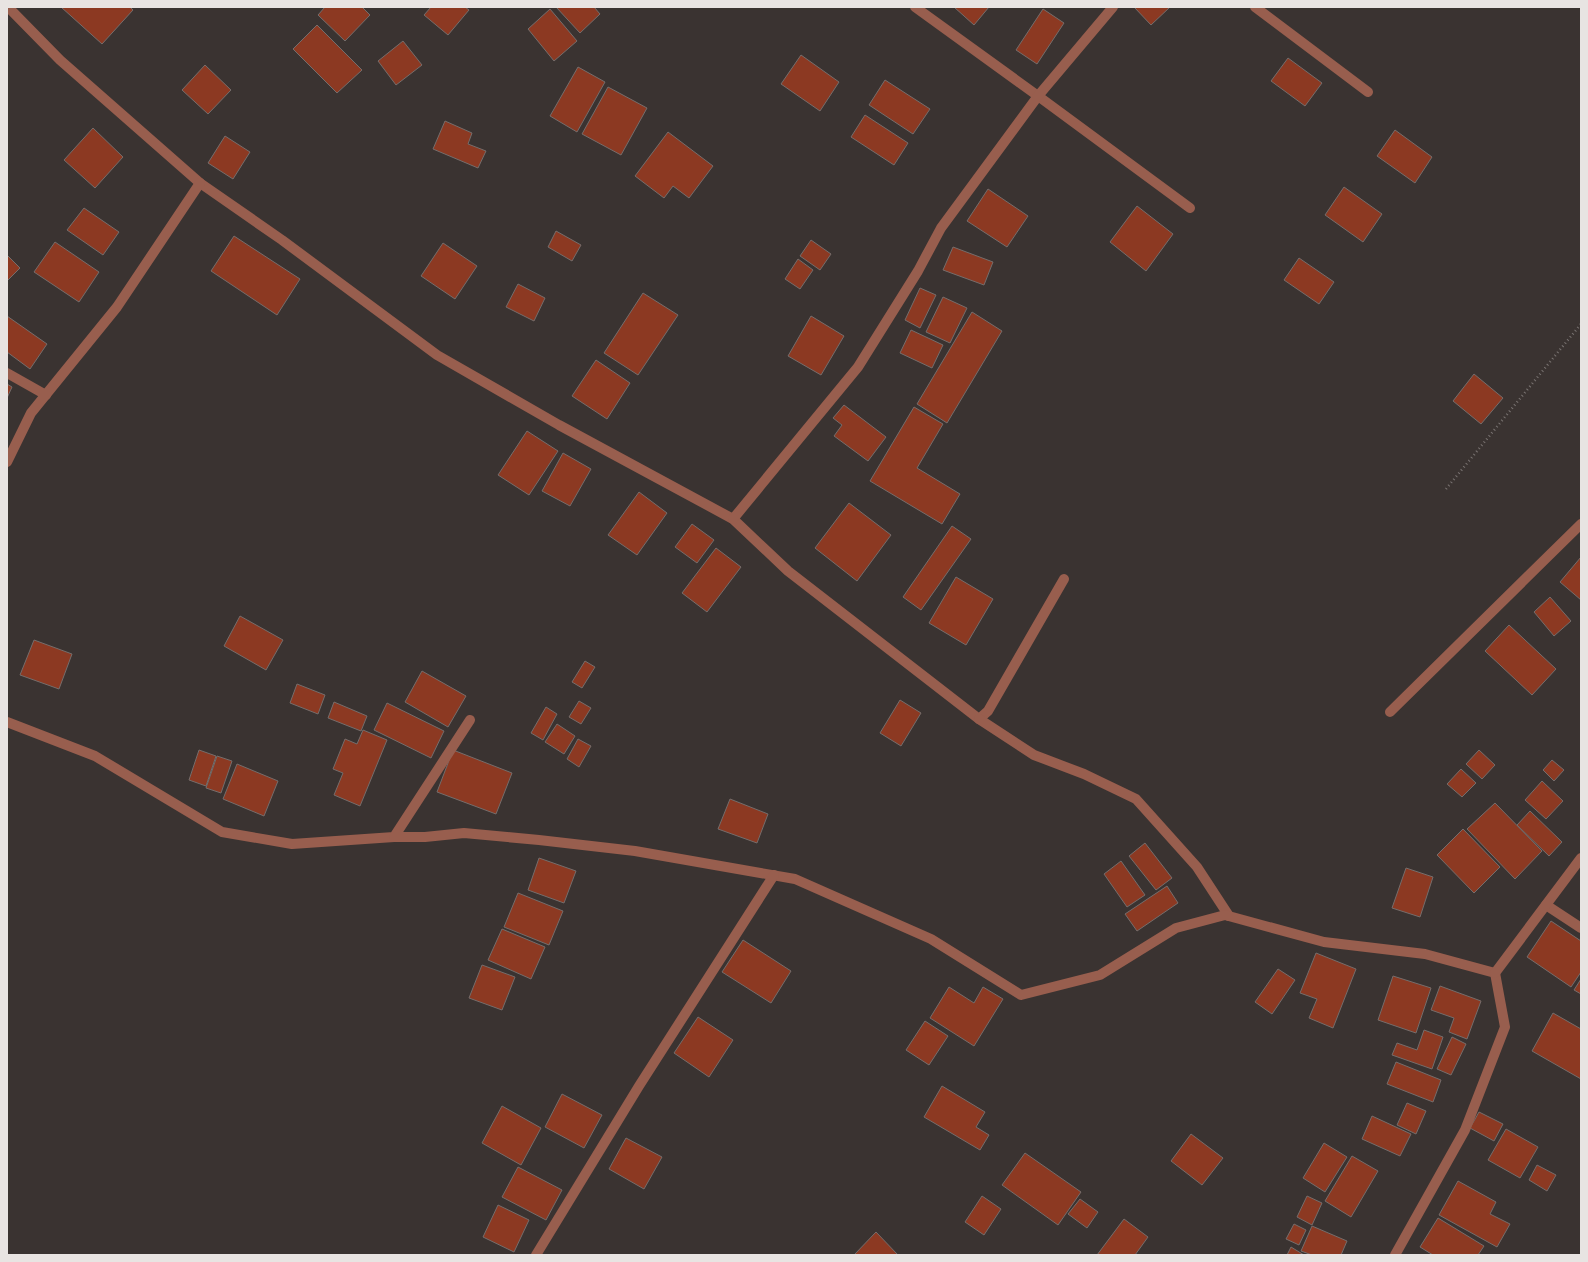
<svg xmlns="http://www.w3.org/2000/svg" width="1588" height="1262" viewBox="0 0 1588 1262" font-family="Quicksand,sans-serif">
<rect width="100%" height="100%" fill="#3a3331"/>
<g fill="#8c3922" stroke="#756d6b">
<path d="M61 7H130L133 10 102 44Z"/>
<path d="M325 7H362L370 15 345 41 318 15Z"/>
<path d="M431 7H465L469 10 448 35 424 15Z"/>
<path d="M556 7H594L600 14 580 33Z"/>
<path d="M954 7H989L974 25Z"/>
<path d="M1134 7H1170L1151 25Z"/>
<path d="M550 9 577 41 554 61 528 29Z"/>
<path d="M1043 9 1064 23 1037 64 1016 50Z"/>
<path d="M317 25 362 70 337 93 293 49Z"/>
<path d="M403 41 422 65 396 85 378 61Z"/>
<path d="M801 55 839 82 820 111 781 84Z"/>
<path d="M1288 58 1322 83 1305 106 1271 81Z"/>
<path d="M205 65 231 90 208 114 182 90Z"/>
<path d="M578 67 605 82 577 132 550 116Z"/>
<path d="M885 80 930 109 913 134 869 105Z"/>
<path d="M608 87 647 108 621 155 582 134Z"/>
<path d="M865 115 908 143 894 165 851 137Z"/>
<path d="M445 121 472 133 468 144 486 151 478 168 433 149Z"/>
<path d="M93 128 123 157 95 188 64 160Z"/>
<path d="M1395 130 1432 157 1415 183 1377 156Z"/>
<path d="M668 132 713 166 689 198 673 186 664 198 635 176Z"/>
<path d="M225 136 250 152 233 179 208 163Z"/>
<path d="M1344 187 1382 214 1363 242 1325 215Z"/>
<path d="M988 189 1028 216 1007 247 967 221Z"/>
<path d="M1137 206 1173 234 1146 271 1110 242Z"/>
<path d="M84 208 119 232 103 255 67 230Z"/>
<path d="M556 231 581 245 572 261 548 247Z"/>
<path d="M234 236 300 279 277 315 211 271Z"/>
<path d="M811 240 831 254 820 270 800 256Z"/>
<path d="M55 242 99 272 79 302 34 272Z"/>
<path d="M443 243 477 266 455 299 421 276Z"/>
<path d="M953 247 993 262 984 285 943 270Z"/>
<path d="M7 255 20 268 7 281Z"/>
<path d="M1299 258 1334 282 1319 304 1284 280Z"/>
<path d="M798 259 813 270 800 289 785 279Z"/>
<path d="M518 284 545 298 534 321 506 307Z"/>
<path d="M920 288 936 295 920 328 905 320Z"/>
<path d="M643 293 678 315 638 375 604 353Z"/>
<path d="M943 297 967 308 950 343 926 332Z"/>
<path d="M972 312 1002 331 947 423 917 404Z"/>
<path d="M7 316 47 344 30 369 7 352Z"/>
<path d="M811 316 844 336 821 375 788 356Z"/>
<path d="M911 330 943 345 932 368 900 353Z"/>
<path d="M596 360 630 383 607 419 572 396Z"/>
<path d="M1474 374 1503 398 1481 424 1453 401Z"/>
<path d="M7 384 12 387 7 398Z"/>
<path d="M844 405 886 437 868 461 834 436 842 425 833 418Z"/>
<path d="M914 407 943 424 917 468 960 494 942 524 870 481Z"/>
<path d="M527 431 558 451 529 495 498 475Z"/>
<path d="M563 453 591 469 570 506 542 491Z"/>
<path d="M639 492 667 513 637 555 608 535Z"/>
<path d="M849 503 891 535 857 581 815 548Z"/>
<path d="M692 524 714 540 697 563 675 547Z"/>
<path d="M952 526 971 539 921 610 903 597Z"/>
<path d="M716 548 741 567 707 612 682 593Z"/>
<path d="M1581 557V600L1560 582Z"/>
<path d="M956 577 993 599 966 645 929 623Z"/>
<path d="M1550 597 1571 621 1554 636 1534 612Z"/>
<path d="M240 616 283 640 266 670 224 646Z"/>
<path d="M1509 625 1556 669 1532 695 1485 651Z"/>
<path d="M34 640 72 654 59 689 20 675Z"/>
<path d="M585 661 595 667 582 688 572 682Z"/>
<path d="M422 671 466 696 448 727 405 702Z"/>
<path d="M297 684 325 695 318 714 290 703Z"/>
<path d="M900 700 921 713 901 746 880 733Z"/>
<path d="M579 701 591 708 581 724 569 717Z"/>
<path d="M334 702 367 716 361 731 328 718Z"/>
<path d="M387 703 444 731 431 758 374 730Z"/>
<path d="M546 707 557 714 543 740 531 733Z"/>
<path d="M557 724 575 736 564 754 545 742Z"/>
<path d="M363 730 387 740 360 806 334 795 343 773 333 769 345 739 357 744Z"/>
<path d="M578 739 591 746 579 767 567 759Z"/>
<path d="M199 750 216 756 206 786 189 780Z"/>
<path d="M453 750 512 773 496 814 437 792Z"/>
<path d="M1479 750 1495 765 1482 779 1466 764Z"/>
<path d="M217 756 232 761 221 793 206 788Z"/>
<path d="M1552 760 1564 770 1554 781 1543 770Z"/>
<path d="M237 764 278 781 264 816 223 799Z"/>
<path d="M1461 769 1476 783 1462 797 1447 784Z"/>
<path d="M1542 781 1563 801 1546 819 1525 800Z"/>
<path d="M730 799 768 814 757 843 718 829Z"/>
<path d="M1495 803 1542 851 1515 879 1467 829Z"/>
<path d="M1530 811 1562 842 1549 856 1517 825Z"/>
<path d="M1463 829 1500 867 1474 893 1437 855Z"/>
<path d="M1145 843 1172 878 1156 890 1129 856Z"/>
<path d="M539 858 576 871 564 903 528 890Z"/>
<path d="M1121 861 1145 895 1127 907 1104 874Z"/>
<path d="M1406 868 1433 877 1420 917 1392 908Z"/>
<path d="M1167 886 1178 903 1137 931 1125 914Z"/>
<path d="M518 893 563 911 549 945 504 927Z"/>
<path d="M1551 921 1581 941V972L1571 987 1527 957Z"/>
<path d="M502 929 545 947 531 979 488 960Z"/>
<path d="M743 940 791 971 771 1003 722 972Z"/>
<path d="M1316 953 1356 969 1333 1028 1309 1018 1317 999 1300 993Z"/>
<path d="M482 965 515 977 502 1010 469 998Z"/>
<path d="M1278 969 1295 980 1272 1014 1255 1002Z"/>
<path d="M1393 976 1431 988 1416 1033 1378 1020Z"/>
<path d="M1581 979V994L1574 990Z"/>
<path d="M1440 986 1481 1001 1467 1039 1449 1032 1454 1018 1431 1010Z"/>
<path d="M949 987 974 1003 983 987 1003 999 974 1046 930 1018Z"/>
<path d="M1553 1013 1581 1029V1079L1532 1051Z"/>
<path d="M698 1017 733 1040 709 1077 674 1053Z"/>
<path d="M925 1021 948 1036 929 1065 906 1050Z"/>
<path d="M1424 1030 1443 1037 1432 1069 1392 1055 1397 1043 1417 1050Z"/>
<path d="M1452 1037 1466 1044 1451 1075 1437 1069Z"/>
<path d="M1396 1062 1441 1080 1433 1102 1387 1084Z"/>
<path d="M942 1086 985 1112 976 1127 989 1135 980 1150 924 1117Z"/>
<path d="M562 1094 602 1115 584 1148 545 1127Z"/>
<path d="M1407 1103 1426 1111 1416 1134 1397 1125Z"/>
<path d="M502 1106 541 1128 521 1165 482 1143Z"/>
<path d="M1479 1112 1503 1124 1494 1141 1470 1128Z"/>
<path d="M1372 1116 1411 1134 1400 1156 1362 1139Z"/>
<path d="M1506 1129 1538 1147 1520 1178 1488 1160Z"/>
<path d="M1191 1134 1223 1158 1202 1185 1171 1161Z"/>
<path d="M626 1138 662 1157 644 1189 609 1169Z"/>
<path d="M1324 1143 1347 1157 1325 1192 1303 1178Z"/>
<path d="M1025 1153 1081 1192 1058 1225 1002 1185Z"/>
<path d="M1352 1156 1378 1171 1351 1217 1325 1201Z"/>
<path d="M1537 1165 1556 1175 1547 1191 1529 1180Z"/>
<path d="M518 1167 562 1190 546 1220 502 1197Z"/>
<path d="M1458 1181 1496 1202 1490 1214 1510 1224 1497 1247 1439 1215Z"/>
<path d="M982 1196 1001 1209 984 1235 965 1222Z"/>
<path d="M1307 1196 1322 1203 1312 1225 1297 1217Z"/>
<path d="M1080 1199 1098 1212 1087 1228 1068 1214Z"/>
<path d="M498 1205 529 1220 514 1252 483 1237Z"/>
<path d="M1438 1218 1484 1246 1478 1255H1433L1420 1247Z"/>
<path d="M1124 1219 1148 1237 1135 1255H1097Z"/>
<path d="M1294 1224 1306 1230 1299 1245 1286 1239Z"/>
<path d="M1312 1226 1347 1241 1341 1255H1312L1301 1251Z"/>
<path d="M876 1232 898 1255H854Z"/>
<path d="M1291 1247 1304 1255H1287Z"/>
</g>
<g fill="none" stroke-linecap="round" stroke-linejoin="round">
<path stroke="#7a7472" stroke-width="2.5" stroke-dasharray="1 3" stroke-linecap="butt" d="M1446 489 1581 324"/>
<g stroke="#985e4e" stroke-width="10">
<path d="M8 7 60 60 200 183 282 240 437 355 559 425 733 519 788 571 979 719 988 711 1064 579"/>
<path d="M915 7 1038 96 1190 208"/>
<path d="M1255 7 1368 92"/>
<path d="M7 373 46 395"/>
<path d="M7 462 31 413 117 307 200 183"/>
<path d="M733 519 858 367 918 271 941 228 1038 96 1113 7"/>
<path d="M1390 712 1581 524"/>
<path d="M979 719 1034 755 1084 774 1136 799 1197 867 1229 916"/>
<path d="M7 722 95 756 222 832 292 844 394 837 470 720"/>
<path d="M394 837H425L464 833 539 840 635 851 795 879 931 939 1021 995 1100 975 1176 928 1225 915 1324 942 1425 954 1495 973 1505 1027 1465 1130 1395 1255"/>
<path d="M1546 905 1581 928"/>
<path d="M1495 973 1581 858"/>
<path d="M536 1255 639 1086 774 875"/>
</g>
</g>
<rect width="1588" height="1262" fill="none" stroke="#e8e4e2" stroke-width="16"/>
</svg>
